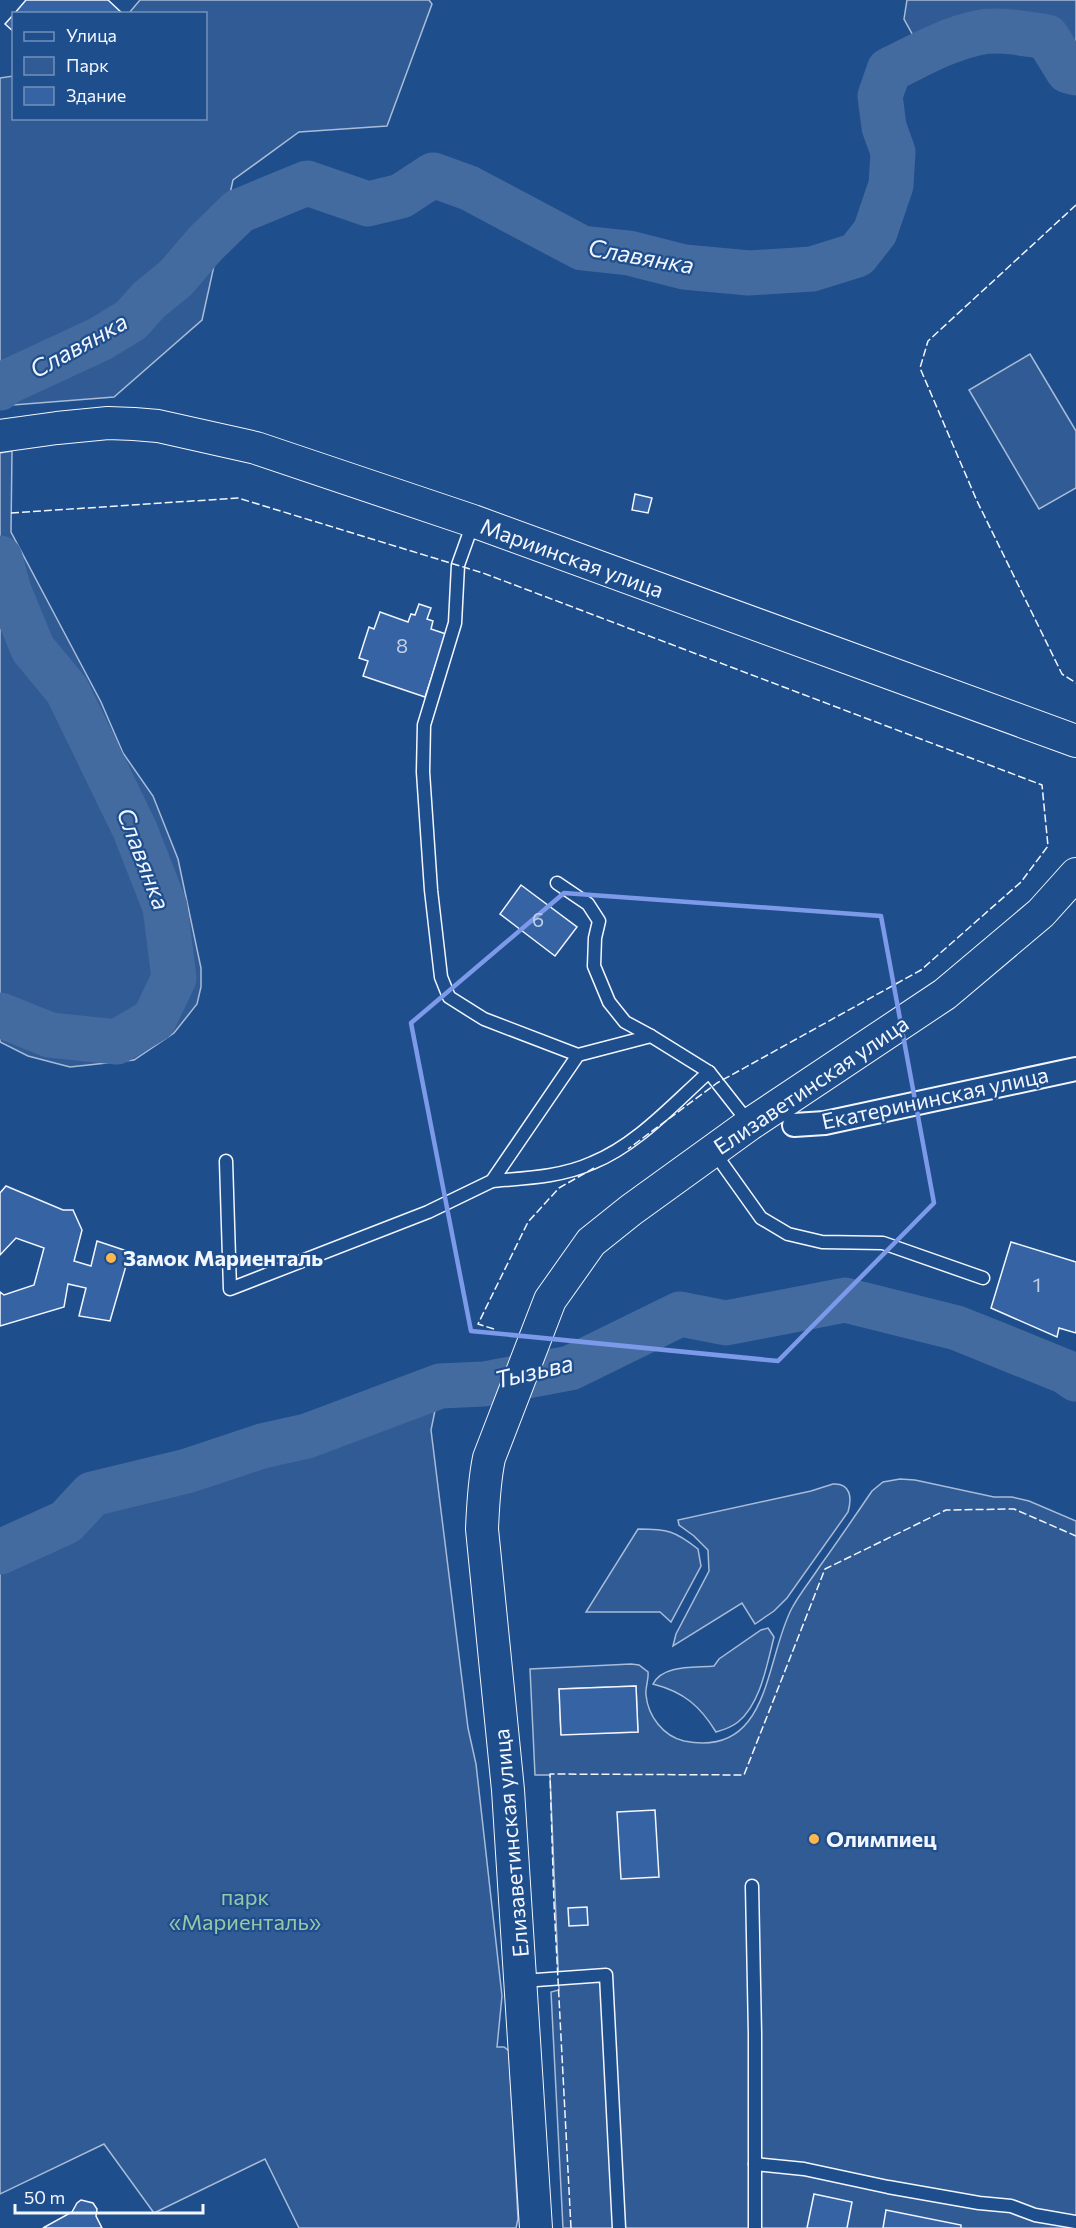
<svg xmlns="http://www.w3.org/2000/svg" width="1076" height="2228" viewBox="0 0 1076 2228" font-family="Commissioner,sans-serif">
<rect width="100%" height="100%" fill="#1f4e8c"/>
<g fill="#305b95" stroke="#a8bbd7" stroke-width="1.5" fill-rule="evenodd">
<path d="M140 0H429L432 4 387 126 299 132 233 180 202 320 114 397 0 406V78L13 76 14 118H206V14L129 13Z"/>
<path d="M907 0H1076V50L1054 33 989 19 915 39 904 19Z"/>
<path d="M1030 354 1076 431V488L1039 509 969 390Z"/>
<path d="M12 451 11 532 101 702 123 753 153 796 178 859 201 968V987L197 1004 174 1033 134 1060 70 1067 28 1056 0 1042V453Z"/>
<path d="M440 1386 431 1430 468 1728 476 1764 502 1996 497 2047H504L509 2051 518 2219 516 2228H299L265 2159 154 2213 104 2144 0 2194V1552L66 1522 92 1494 187 1471 262 1446 307 1436Z"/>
<path d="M900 1479 915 1480 994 1497H1012L1029 1501 1076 1521V2228H563L551 1992 559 1990 550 1775H535L530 1669 631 1664 639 1665 648 1672C649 1680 645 1687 646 1695 648 1716 663 1736 684 1741 771 1759 765 1658 792 1608 800 1593 811 1580 820 1566 838 1541 855 1516 872 1491L883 1482ZM636 1686 638 1732 561 1734 559 1689Z"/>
<path d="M833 1484C851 1483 852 1498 848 1512L787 1598 774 1611 755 1624 742 1603 673 1646 676 1634 709 1571 708 1550 694 1536 679 1525 678 1520 811 1491Z"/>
<path d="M638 1529C668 1529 675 1531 698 1549L701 1566 671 1622 660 1612H586Z"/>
<path d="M768 1628 774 1637C767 1664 761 1703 738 1722 732 1727 723 1730 716 1732 700 1706 684 1692 653 1684 663 1664 695 1668 714 1666L719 1659 761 1630Z"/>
</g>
<path fill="#446ba0" stroke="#a8bbd7" stroke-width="1.5" d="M59 1517 63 1534 0 1571V1543L37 1530Z"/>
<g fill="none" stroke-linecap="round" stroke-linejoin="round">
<g stroke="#446ba0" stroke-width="45">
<path d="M0 388 7 382 100 339 131 320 149 300 176 278 205 244 239 211 307 183 368 204 401 196 433 175 469 188 582 248 629 253 684 267 749 273 812 269 857 255 875 232 891 185 893 152 884 127 880 96 889 70C918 56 945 40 977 33 999 28 1025 34 1047 37L1068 71 1076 73"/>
<path d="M0 558 9 591 33 649 67 690 135 830 165 907 174 978 154 1020 117 1042 50 1035 0 1015"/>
<path d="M0 1552 66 1522 92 1494 187 1471 262 1446 307 1436 440 1386 484 1384 570 1368 680 1314 726 1323 845 1300 957 1328 1066 1372 1076 1379"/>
</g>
</g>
<g fill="#3563a3" stroke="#f2f6ff" stroke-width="1.5">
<path d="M26 0H108L123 14H14Z"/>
<path d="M14 14V32L5 24Z"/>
<path d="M635 494 652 498 648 513 632 510Z"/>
<path d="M419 604 431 608 427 619 433 621 431 629 446 634 425 697 363 676 368 661 359 658 369 627 374 629 380 612 408 622 411 614 415 615Z"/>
<path d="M521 885 577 927 555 956 500 914Z"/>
<path d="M6 1186 63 1210H73L82 1230 74 1261 91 1266 97 1241 130 1252 110 1321 79 1316 86 1288 68 1284 64 1307 0 1326V1292L4 1295 34 1285 44 1248 16 1238 0 1255V1193Z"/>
<path d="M1011 1242 1076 1262V1333L1059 1328 1057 1337 991 1308Z"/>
<path d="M636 1686 638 1732 561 1735 559 1689Z"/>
<path d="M655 1810 659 1877 621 1879 617 1812Z"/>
<path d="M587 1907 588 1925 569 1926 568 1908Z"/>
<path d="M814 2194 852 2202 847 2228H807Z"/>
<path d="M81 2200 93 2203 97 2209 96 2216 102 2228H43L72 2212 77 2203Z"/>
<path d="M886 2210 961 2225V2228H883Z"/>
</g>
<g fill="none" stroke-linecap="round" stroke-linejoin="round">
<g stroke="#f2f6ff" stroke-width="15">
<g id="lane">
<path d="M473 523 458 565 455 623 424 725 423 772 431 890 441 977 449 997 484 1019 578 1055"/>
<path d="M557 883 588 904 599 921 595 938 594 966 609 1002 625 1022 651 1036"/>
<path d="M714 1152 761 1218 788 1234 822 1242 883 1243 983 1278"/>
<path d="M226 1161 230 1289 428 1212 492 1181 578 1055 651 1036 709 1072 749 1123"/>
<path d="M492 1181C526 1178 561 1177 592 1163 637 1145 673 1104 709 1072"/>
<path d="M752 1886 755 2034V2228"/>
<path d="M522 1981 606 1975 619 2228"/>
<path d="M755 2164 804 2169 888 2187 979 2203 1011 2206 1035 2215 1076 2222"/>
</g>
</g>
<g stroke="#f2f6ff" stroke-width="26">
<path id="street" d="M794 1125 825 1123 1076 1069"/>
</g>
<g stroke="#f2f6ff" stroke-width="34">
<g id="secondary">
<path d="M0 436 57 428 108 423 134 424 158 426 256 448 473 521 1076 741"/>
<path d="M536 2228 508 1790 482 1529C483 1505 484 1482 489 1458L550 1300 591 1242 631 1210 750 1124 945 994 1041 913 1076 874"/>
</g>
</g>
<use href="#lane" stroke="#1f4e8c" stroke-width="12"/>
<use href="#street" stroke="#1f4e8c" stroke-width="22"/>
<use href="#secondary" stroke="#1f4e8c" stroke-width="32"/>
<g stroke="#f2f6ff" stroke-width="1.5" stroke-dasharray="8 3" stroke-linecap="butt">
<path d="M1076 205 928 341 920 368 977 501 1062 674 1076 683"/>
<path d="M11 513 238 498 483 573 1042 785 1048 846 1021 882 921 970 717 1083 628 1149"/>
<path d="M494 1329 478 1324 528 1222 559 1188 594 1168"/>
<path d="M571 2228 554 1903 550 1774 744 1775 825 1569 946 1510 1014 1509 1076 1536"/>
</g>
</g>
<path fill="none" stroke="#7d9aea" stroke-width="4.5" stroke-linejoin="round" d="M564 893 881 916 934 1203 778 1361 471 1331 411 1023Z"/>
<g fill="#ffb74d" stroke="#1f4e8c" stroke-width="2">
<circle cx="111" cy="1258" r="6"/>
<circle cx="814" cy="1839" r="6"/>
</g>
<g text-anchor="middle" stroke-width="4.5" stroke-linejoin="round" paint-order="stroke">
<g font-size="20" fill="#c3d1e8">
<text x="402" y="653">8</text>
<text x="538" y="927">6</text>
<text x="1037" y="1292">1</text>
</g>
<g font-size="22" fill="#f2f6ff" stroke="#1f4e8c">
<text transform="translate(572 558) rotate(20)" y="8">Мариинская улица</text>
<text transform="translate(811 1085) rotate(-34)" y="8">Елизаветинская улица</text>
<text transform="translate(935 1098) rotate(-12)" y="8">Екатерининская улица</text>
<text transform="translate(511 1843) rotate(-95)" y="8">Елизаветинская улица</text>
</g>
<g font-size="22" font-weight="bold" fill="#f2f6ff" stroke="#1f4e8c" text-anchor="start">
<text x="123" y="1266">Замок Мариенталь</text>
<text x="826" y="1847">Олимпиец</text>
</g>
<g font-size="22" fill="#97c8a6" stroke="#1f4e8c">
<text x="245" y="1905">парк<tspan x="245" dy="25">«Мариенталь»</tspan></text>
</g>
<g font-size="24" font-style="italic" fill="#f2f6ff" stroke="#1f4e8c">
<text transform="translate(641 257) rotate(10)" y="8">Славянка</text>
<text transform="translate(79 346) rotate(-29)" y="8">Славянка</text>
<text transform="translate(143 859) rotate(69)" y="8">Славянка</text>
<text transform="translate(534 1372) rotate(-13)" y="8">Тызьва</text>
</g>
</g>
<rect x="12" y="12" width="195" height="108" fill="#1f4e8c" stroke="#7391ba" stroke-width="1.5"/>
<rect x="24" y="32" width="30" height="9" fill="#1f4e8c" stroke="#7391ba" stroke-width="1.5"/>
<text x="66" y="42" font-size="18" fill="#f2f6ff">Улица</text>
<rect x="24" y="57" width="30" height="18" fill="#305b95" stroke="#7391ba" stroke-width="1.5"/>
<text x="66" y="72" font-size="18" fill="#f2f6ff">Парк</text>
<rect x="24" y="87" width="30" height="18" fill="#3563a3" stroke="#7391ba" stroke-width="1.5"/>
<text x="66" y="102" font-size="18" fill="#f2f6ff">Здание</text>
<path d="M15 2204v9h188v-9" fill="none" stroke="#f2f6ff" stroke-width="3"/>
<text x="24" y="2204" font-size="18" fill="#f2f6ff" stroke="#1f4e8c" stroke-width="4.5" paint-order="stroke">50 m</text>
</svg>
